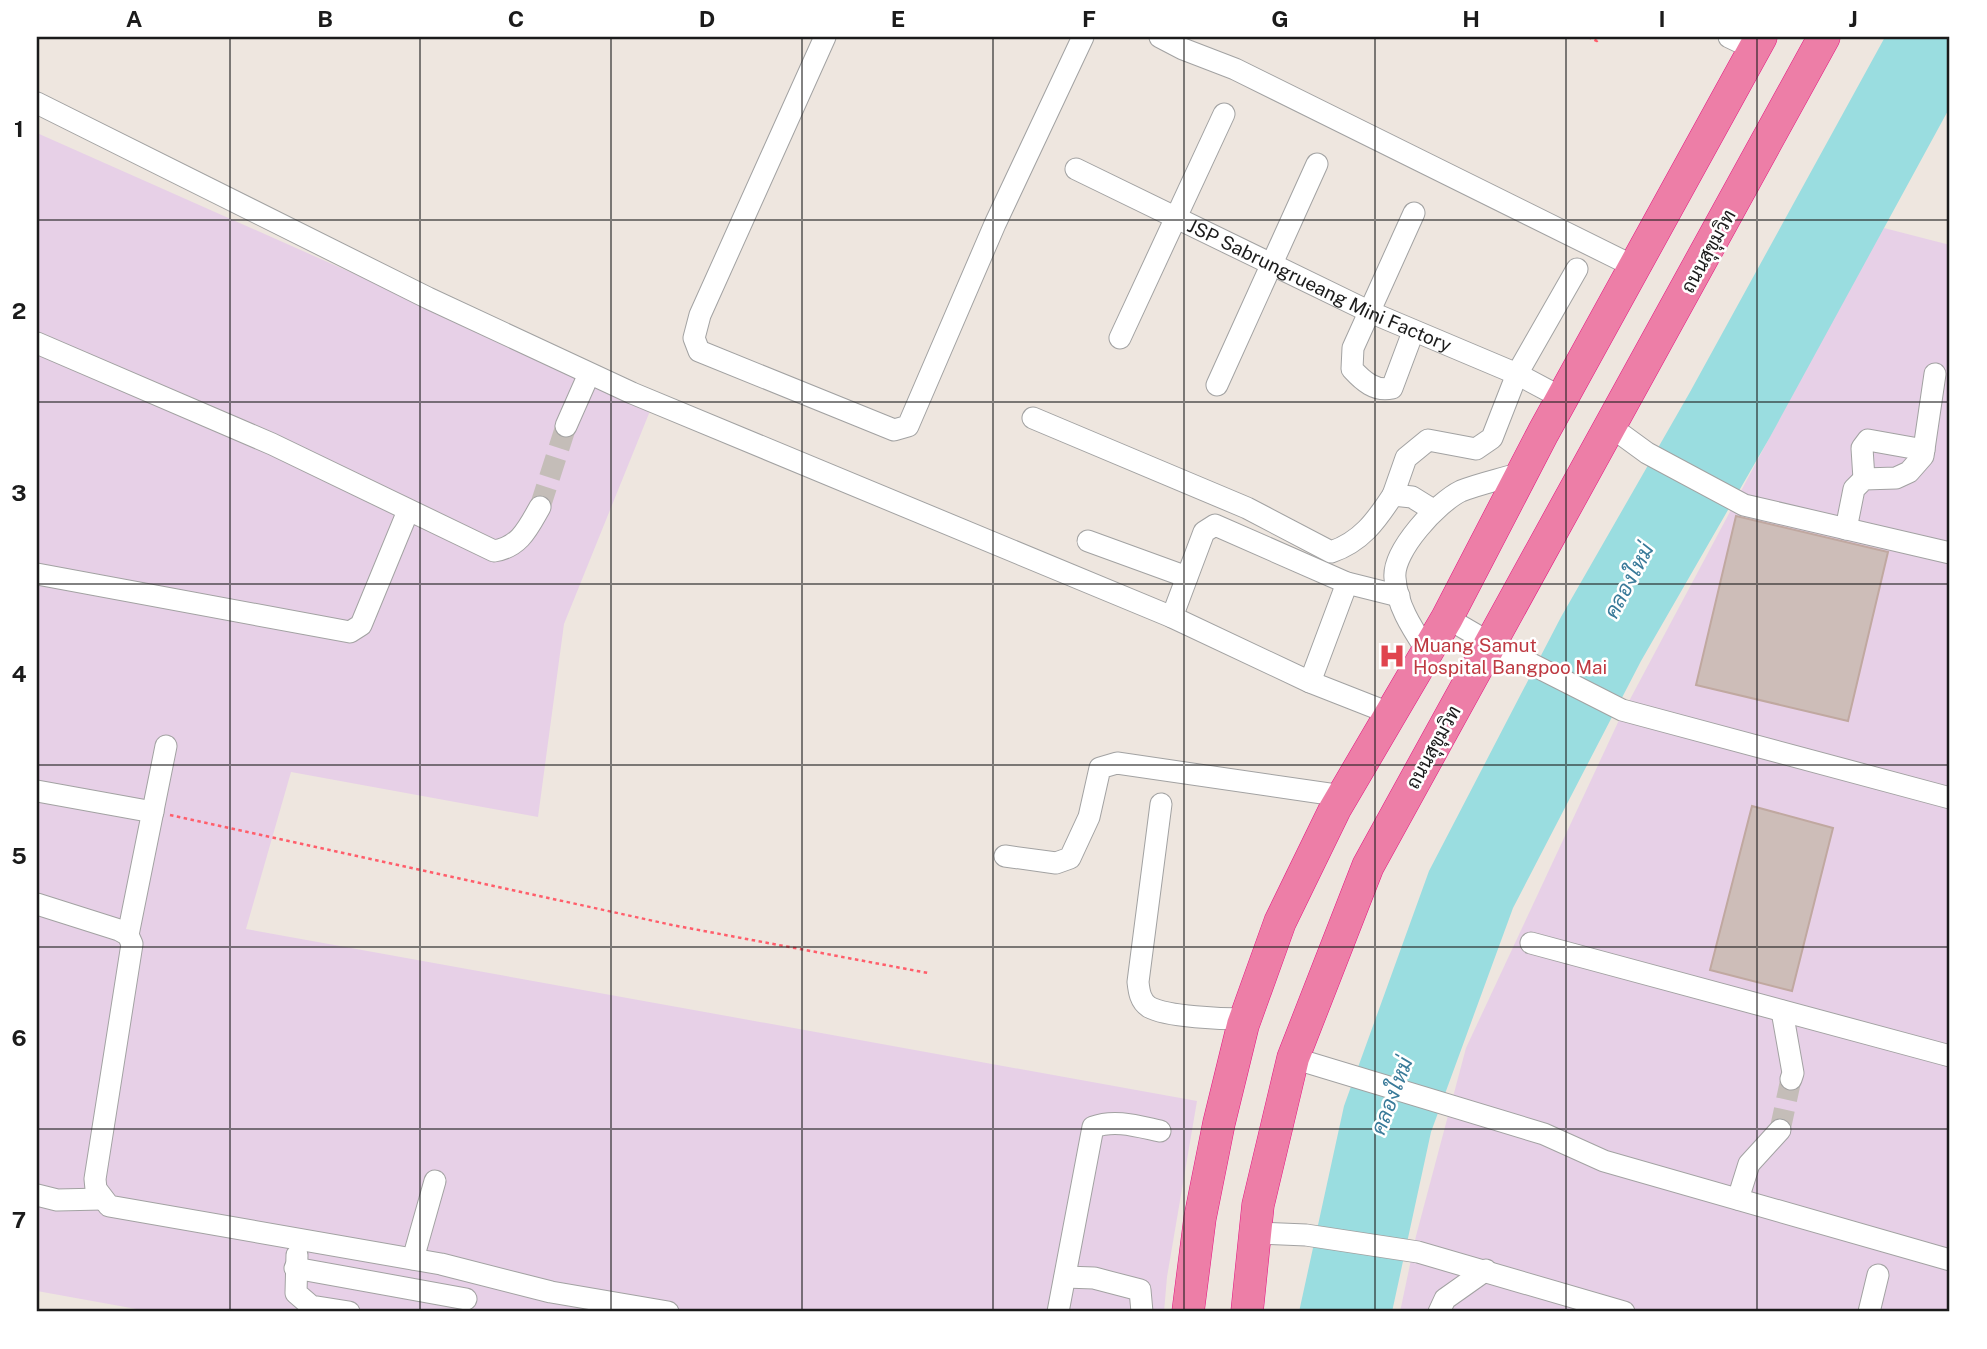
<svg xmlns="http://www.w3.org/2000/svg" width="1987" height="1349" viewBox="0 0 1987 1349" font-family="'Public Sans',Sarabun,sans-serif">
<rect width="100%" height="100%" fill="#eee6df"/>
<g fill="#e7d0e7">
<path d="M37 133 652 406 564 624 538 817 291 772 246 929 1197 1101 1167 1277 1164 1312H153L37 1291Z"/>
<path d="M1884 228 1950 245V1312H1400L1416 1236 1466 1048 1620 718 1862 264Z"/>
</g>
<path fill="#9adde0" d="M1885 37H1950V107L1770 437 1641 661 1513 908 1431 1132 1392 1312H1299L1344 1106 1429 871 1561 617 1690 392Z"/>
<g fill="#cdbdb8" stroke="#c0a8a0" stroke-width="2">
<path d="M1736 516 1888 552 1848 721 1696 685Z"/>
<path d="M1752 806 1833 828 1792 991 1710 970Z"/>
</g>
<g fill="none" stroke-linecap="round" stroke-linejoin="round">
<g stroke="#c4bdb8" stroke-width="21" stroke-dasharray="21 10" stroke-linecap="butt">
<path d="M540 507 566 426"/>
<path d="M1780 1130 1791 1079"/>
</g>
<g stroke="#a2a2a2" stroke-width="23">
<g id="minor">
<path d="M825 37 700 315 694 338 699 351 894 430 908 426 995 224 1083 37"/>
<path d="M1160 37 1183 49 1235 69 1635 267"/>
<path d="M1729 37 1754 49"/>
<path d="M37 103 428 298 632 393 1172 617 1310 682 1389 713"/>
<path id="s1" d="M1076 169 1370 312 1517 374 1562 398"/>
<path d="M1413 332 1392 388C1375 392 1363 381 1352 369L1353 348 1414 213"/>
<path d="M1120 338 1224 114"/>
<path d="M37 343 272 444 494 551C520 547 528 528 540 507"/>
<path d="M1217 385 1317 164"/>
<path d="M1033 418 1247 508 1331 552C1361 542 1376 521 1393 495L1412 497 1433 510"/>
<path d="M566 426 589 374"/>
<path d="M1610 426 1647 453 1744 505 1950 553"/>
<path d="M1864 479 1862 448 1868 440 1924 450"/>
<path d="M1393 495 1406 458 1428 440 1476 449 1492 438 1517 374 1577 269"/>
<path d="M1846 529 1854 489 1864 479 1896 478 1909 472 1923 456 1935 374"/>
<path d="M1088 541 1187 577"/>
<path d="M37 574 350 632 361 625 408 511"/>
<path d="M1172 617 1204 532 1215 525 1347 583 1399 596"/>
<path d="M1447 618 1490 643 1622 710 1950 798"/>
<path d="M1427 651C1412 628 1397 606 1395 578 1392 551 1438 502 1461 491 1481 483 1503 479 1523 472"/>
<path d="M1310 682 1347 583"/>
<path d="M37 791 153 812"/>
<path d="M1161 804 1138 982C1139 991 1140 1001 1149 1007 1167 1017 1223 1019 1245 1019"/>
<path d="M1005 856 1056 863 1070 858 1089 817 1100 768 1117 763 1343 796"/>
<path d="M37 904 119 930 128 935 132 944 95 1179 96 1189 109 1206 441 1264 551 1292 668 1312"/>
<path d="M128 935 166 746"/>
<path d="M1531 943 1950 1056"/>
<path d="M1782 1011 1793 1073 1791 1079"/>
<path d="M1293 1058 1544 1134 1604 1161 1950 1260"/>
<path d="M37 1195 57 1200 102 1199"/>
<path d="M1738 1199 1749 1164 1780 1130"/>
<path d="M1254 1233 1306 1235 1418 1252 1624 1312"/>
<path d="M297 1255 296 1293 311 1306 349 1312"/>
<path d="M413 1259 435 1181"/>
<path d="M295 1268 466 1299"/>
<path d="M1065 1277 1094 1278 1140 1290 1142 1312"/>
<path d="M1058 1312 1093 1127C1115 1119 1137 1126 1160 1131"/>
<path d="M1439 1312 1445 1299 1486 1270"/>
<path d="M1869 1312 1878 1275"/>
</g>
</g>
<g stroke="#e31581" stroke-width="33">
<g id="highway">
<path d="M1188 1312 1200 1218 1219 1123 1243 1025 1280 922 1335 809 1447 618 1543 433 1761 37"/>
<path d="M1247 1312 1258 1205 1293 1058 1368 866 1824 37"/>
</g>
</g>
<g stroke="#ff5e6b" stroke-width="2.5" stroke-dasharray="3.5 3.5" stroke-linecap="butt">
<path d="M1588 37 1597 41 1599 37"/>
<path d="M170 815 672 925 928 973"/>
</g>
<use href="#minor" stroke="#fff" stroke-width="21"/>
<use href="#highway" stroke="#ed7ea7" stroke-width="32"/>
</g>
<path fill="none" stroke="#1b1b1b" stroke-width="2" stroke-opacity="0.55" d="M230 37V1312M420 37V1312M611 37V1312M802 37V1312M993 37V1312M1184 37V1312M1375 37V1312M1566 37V1312M1757 37V1312M37 220H1950M37 402H1950M37 584H1950M37 765H1950M37 947H1950M37 1129H1950"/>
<defs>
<g id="hospital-bare" transform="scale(2.1)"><path d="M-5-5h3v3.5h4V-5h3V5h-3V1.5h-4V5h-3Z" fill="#e0444e" stroke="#fff" stroke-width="2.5" paint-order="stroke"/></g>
</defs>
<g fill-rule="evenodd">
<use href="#hospital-bare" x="1392" y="656"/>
</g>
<g text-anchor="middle" stroke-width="5" stroke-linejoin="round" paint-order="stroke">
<g font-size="19" fill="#1b1b1b" stroke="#fff">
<text transform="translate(1708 251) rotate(-61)" y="7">ถนนสุขุมวิท</text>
<text dy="7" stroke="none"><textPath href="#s1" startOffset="270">JSP Sabrungrueang Mini Factory</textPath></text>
<text transform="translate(1433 747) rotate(-61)" y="7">ถนนสุขุมวิท</text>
</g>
<g font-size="19" fill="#be3a42" stroke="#fff" text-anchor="start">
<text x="1413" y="652">Muang Samut<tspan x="1413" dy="22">Hospital Bangpoo Mai</tspan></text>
</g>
<g font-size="21" font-style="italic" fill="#397a99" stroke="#fff">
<text transform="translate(1629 581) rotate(-62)" y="7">คลองใหม่</text>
<text transform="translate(1392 1096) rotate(-69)" y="7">คลองใหม่</text>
</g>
</g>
<rect width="1987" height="1349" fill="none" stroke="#ffffff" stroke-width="77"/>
<rect x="38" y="38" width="1910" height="1272" fill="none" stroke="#1b1b1b" stroke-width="2.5"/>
<g font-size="23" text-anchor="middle" font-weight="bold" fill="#1b1b1b">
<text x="134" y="27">A</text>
<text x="325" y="27">B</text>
<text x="516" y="27">C</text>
<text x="707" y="27">D</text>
<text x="898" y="27">E</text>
<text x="1089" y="27">F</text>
<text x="1280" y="27">G</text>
<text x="1471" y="27">H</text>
<text x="1662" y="27">I</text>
<text x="1853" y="27">J</text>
<text x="19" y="137">1</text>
<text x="19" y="319">2</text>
<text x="19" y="501">3</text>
<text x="19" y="682">4</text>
<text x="19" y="864">5</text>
<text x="19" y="1046">6</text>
<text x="19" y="1228">7</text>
</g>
</svg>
